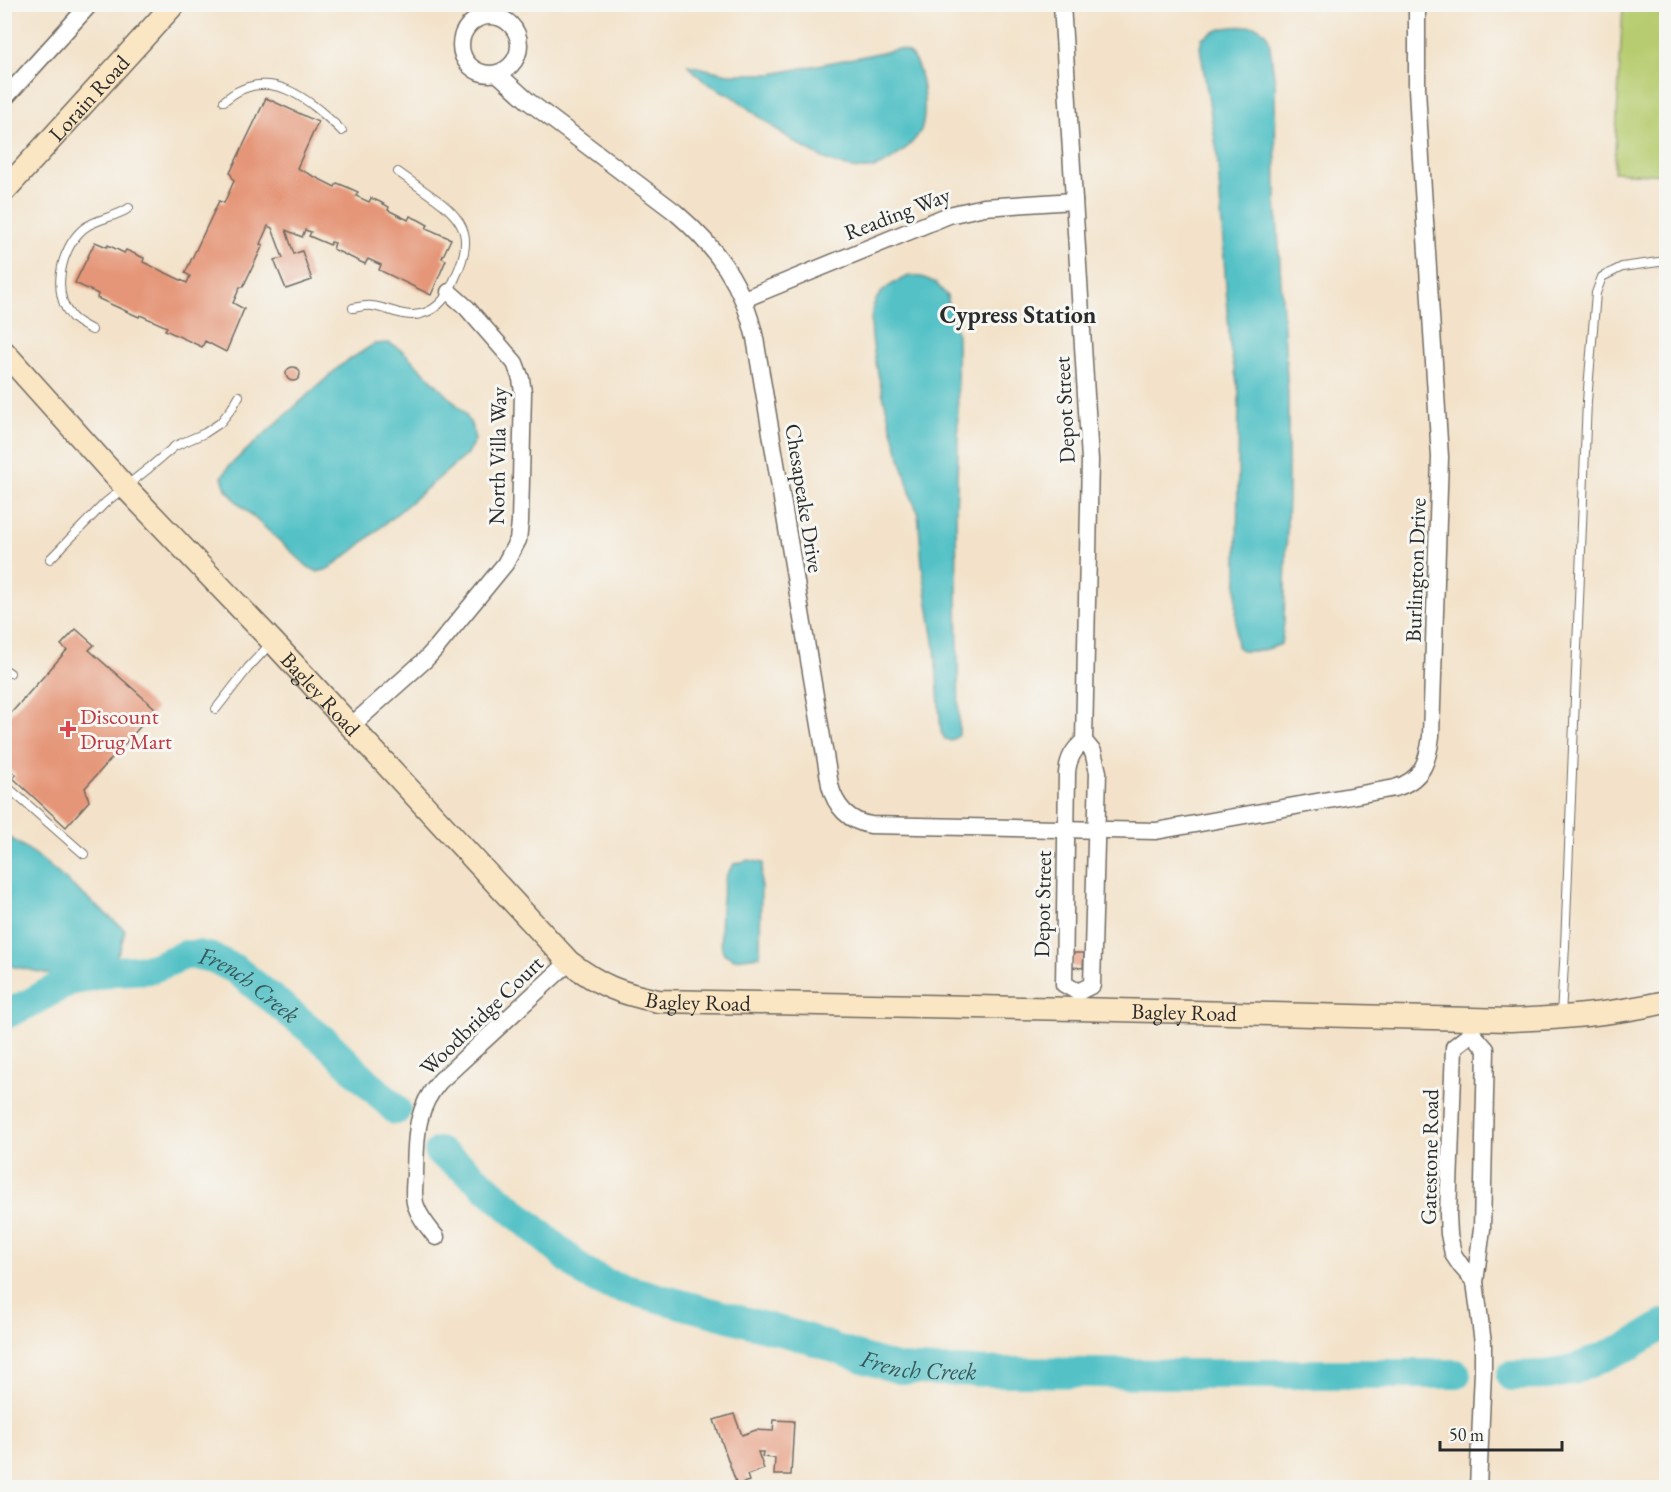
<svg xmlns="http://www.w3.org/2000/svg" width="1671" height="1492" viewBox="0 0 1671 1492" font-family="'EB Garamond',serif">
<rect width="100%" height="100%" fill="#f6f6f2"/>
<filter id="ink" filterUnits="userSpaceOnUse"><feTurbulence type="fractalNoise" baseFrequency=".0167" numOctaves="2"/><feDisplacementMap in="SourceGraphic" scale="12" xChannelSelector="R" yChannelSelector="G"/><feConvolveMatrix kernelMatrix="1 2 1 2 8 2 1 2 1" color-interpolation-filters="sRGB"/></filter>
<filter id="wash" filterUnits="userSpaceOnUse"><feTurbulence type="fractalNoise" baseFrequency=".008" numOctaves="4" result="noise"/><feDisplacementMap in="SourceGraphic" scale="24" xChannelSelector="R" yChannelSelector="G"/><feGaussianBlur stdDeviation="1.35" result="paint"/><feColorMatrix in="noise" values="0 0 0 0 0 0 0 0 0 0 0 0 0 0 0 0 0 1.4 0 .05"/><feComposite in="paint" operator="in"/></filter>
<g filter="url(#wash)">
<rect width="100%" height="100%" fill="#f3e2c9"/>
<path fill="#b7cc70" stroke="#717c4e" stroke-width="1.5" d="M1623 5H1666V175L1614 172Z"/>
<g fill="#52c1c6" stroke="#3e7678" stroke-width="1.5">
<path d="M1256 26 1265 32 1269 40 1275 84 1276 200 1288 395V494L1284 623 1281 644C1268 650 1257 652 1243 651L1237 646 1236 638 1239 392 1230 347 1217 152 1200 47 1202 38C1224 25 1231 27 1256 26Z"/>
<path d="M899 49C902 50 905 51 907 52 924 63 928 114 921 130 913 146 885 168 867 169 826 172 768 123 736 99 726 92 714 88 704 81 698 76 693 70 688 65L728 74H772Z"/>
<path d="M909 276 922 277 936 283 947 296 957 335 958 451 956 514 959 735 951 741 945 739 941 732 940 719 935 648 922 565 918 512 912 499C902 462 860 335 874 304 880 289 895 282 909 276Z"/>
<path d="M389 343 403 351 464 412 473 428 475 440 466 455 354 550 328 569 318 572 308 567 238 503 226 489 222 477 229 466 341 365 374 344Z"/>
<path d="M4 834 35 854 125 930 120 950 110 966 59 976 5 965Z"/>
<path d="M749 860 763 863 761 876 760 956 734 959 723 953C718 935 721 895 726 876 728 872 731 868 734 864Z"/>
</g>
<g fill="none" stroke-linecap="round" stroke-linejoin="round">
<g stroke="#52c1c6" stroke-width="30">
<path id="s1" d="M4 1015 30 1003 69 981 113 971 151 969 185 955H198L212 958 235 969 327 1043 396 1110"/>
<path id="s2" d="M439 1152 466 1170 585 1273 607 1284 806 1338 856 1356 899 1369 937 1371 1172 1374H1456"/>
<path d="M1511 1376 1548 1375 1573 1370 1631 1345 1666 1324"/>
</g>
</g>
<g id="blocks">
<g fill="#e59678">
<path d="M266 98 318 122 297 168 335 187 337 183 347 187 358 192 356 196 369 202 371 198 380 202 389 207 388 210 408 220 410 216 419 220 428 225 426 228 451 239 442 258 446 260 431 295 379 270 381 265 368 259 365 264 333 249 335 243 331 242 330 245 309 236 311 232 305 230 302 237 286 230 294 254 302 251 312 280 286 289 274 260 283 258 272 228 268 226 260 244 263 245 243 287H240L233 303 244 309 226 352 205 341 202 347 165 330 167 327 140 315 139 317 97 298 98 294 75 283 95 242 107 247 108 245 124 253 126 250 144 258 143 262 187 283 190 276 185 273 219 201 224 203 234 181 230 173Z"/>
<circle cx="293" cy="374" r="7"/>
<path d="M76 629 94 645 89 650 156 709 85 788 89 801 66 827 13 778 16 775 4 765V721L67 650 61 645Z"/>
<path d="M1072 953H1084L1083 968 1072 967Z"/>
<path d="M734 1414 742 1435 756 1430 773 1431 774 1420 794 1421 791 1475H774L775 1458 762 1457 763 1452H758L764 1469 747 1475 749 1481 737 1485 714 1420Z"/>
</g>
</g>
</g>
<g filter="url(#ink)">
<use href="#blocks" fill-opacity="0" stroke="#716b62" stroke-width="1.5"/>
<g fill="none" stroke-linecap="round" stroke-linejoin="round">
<g stroke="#716b62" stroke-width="10">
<g id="lane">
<path d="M224 101C268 63 309 99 342 131"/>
<path d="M353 308C359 307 366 305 372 306 389 308 403 318 421 314 440 309 448 295 455 278 472 242 469 223 436 199 423 190 411 181 398 172"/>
<path d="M92 330C85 326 78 323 72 317 51 294 60 249 83 229 96 218 115 218 129 208"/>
<path d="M50 559 105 503 149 468 175 446 205 433 220 423 232 408 239 396"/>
<path d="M4 669 10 673"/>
<path d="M216 709 248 668 272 642"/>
<path d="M4 784 84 854"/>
<path d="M1561 1015 1565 946 1587 401 1596 293 1602 277 1622 267 1666 261"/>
</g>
</g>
<g stroke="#716b62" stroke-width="19">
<g id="street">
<path d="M1062 4 1090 460 1084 741"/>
<circle cx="490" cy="45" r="29"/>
<path d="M498 74 528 101 675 212C717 248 743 284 755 338L830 785C835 806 849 822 871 825L1156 831 1395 788C1422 780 1428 762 1431 736L1440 457 1419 127 1417 87V4"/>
<path d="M4 99 90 4"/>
<path d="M744 299 949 215 984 207 1074 201"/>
<path d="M351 726 425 660 437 647 505 564 518 540 520 522 523 392 521 379 515 363 467 308 449 292"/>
<path d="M1084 741 1093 752 1098 772 1092 985 1078 992 1064 984 1067 773C1068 759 1073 750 1084 741Z"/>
<path d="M1472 1019V1033L1486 1049 1482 1229 1475 1282 1483 1343V1371L1478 1488"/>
<path d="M1472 1033 1454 1047 1448 1215 1449 1234 1453 1254 1461 1266 1475 1282"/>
<path d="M436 1237C428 1227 420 1218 416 1206 412 1196 415 1183 415 1173 416 1137 415 1109 440 1081L569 962"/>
</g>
</g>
<g stroke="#716b62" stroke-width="25">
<g id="secondary">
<path id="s3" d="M4 191 174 4"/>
<path id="s4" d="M4 352 125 487 273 642 569 962C601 986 619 993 658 1001L1077 1009 1510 1020C1565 1018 1612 1014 1666 1002"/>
</g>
</g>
<use href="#lane" stroke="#fff" stroke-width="8"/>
<use href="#street" stroke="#fff" stroke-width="16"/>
<use href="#secondary" stroke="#fbe6c4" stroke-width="22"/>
</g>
</g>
<path fill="#e0444e" stroke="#f6f6f2" stroke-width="2" d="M65 720h6v6h6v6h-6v6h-6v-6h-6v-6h6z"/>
<g text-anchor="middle" stroke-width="6" stroke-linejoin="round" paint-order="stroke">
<g font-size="22" fill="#2b2b2b" stroke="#f6f6f2">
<text dy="8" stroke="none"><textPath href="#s3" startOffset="126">Lorain Road</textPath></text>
<text transform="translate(897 213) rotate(-21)" y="8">Reading Way</text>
<text transform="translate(1064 410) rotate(-93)" y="8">Depot Street</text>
<text transform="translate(497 456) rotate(-89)" y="8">North Villa Way</text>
<text transform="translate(805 498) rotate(81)" y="8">Chesapeake Drive</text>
<text transform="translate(1415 570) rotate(-88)" y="8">Burlington Drive</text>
<text dy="8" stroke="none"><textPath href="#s4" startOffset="466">Bagley Road</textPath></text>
<text transform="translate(1042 904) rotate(-89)" y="8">Depot Street</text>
<text dy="8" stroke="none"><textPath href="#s4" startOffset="970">Bagley Road</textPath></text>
<text dy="8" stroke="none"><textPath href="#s4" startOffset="1456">Bagley Road</textPath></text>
<text transform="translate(481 1015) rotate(-44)" y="8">Woodbridge Court</text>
<text transform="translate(1429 1157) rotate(-89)" y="8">Gatestone Road</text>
</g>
<g font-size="22" fill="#be3a42" stroke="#f6f6f2" text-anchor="start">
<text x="80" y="724">Discount<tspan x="80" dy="25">Drug Mart</tspan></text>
</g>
<g font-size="24" font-weight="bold" fill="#2b2b2b" stroke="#f6f6f2">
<text x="1018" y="323">Cypress Station</text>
</g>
<g font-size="24" font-style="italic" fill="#37585a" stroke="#f6f6f2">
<text dy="8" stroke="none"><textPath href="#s1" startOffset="266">French Creek</textPath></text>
<text dy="8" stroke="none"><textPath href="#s2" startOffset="538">French Creek</textPath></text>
</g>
</g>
<rect width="1671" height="1492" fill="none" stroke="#f6f6f2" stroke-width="24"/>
<path d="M1440 1441v9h122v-9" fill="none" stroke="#2b2b2b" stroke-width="3"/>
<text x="1449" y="1441" font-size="18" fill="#2b2b2b" stroke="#f6f6f2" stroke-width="4.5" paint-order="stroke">50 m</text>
</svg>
